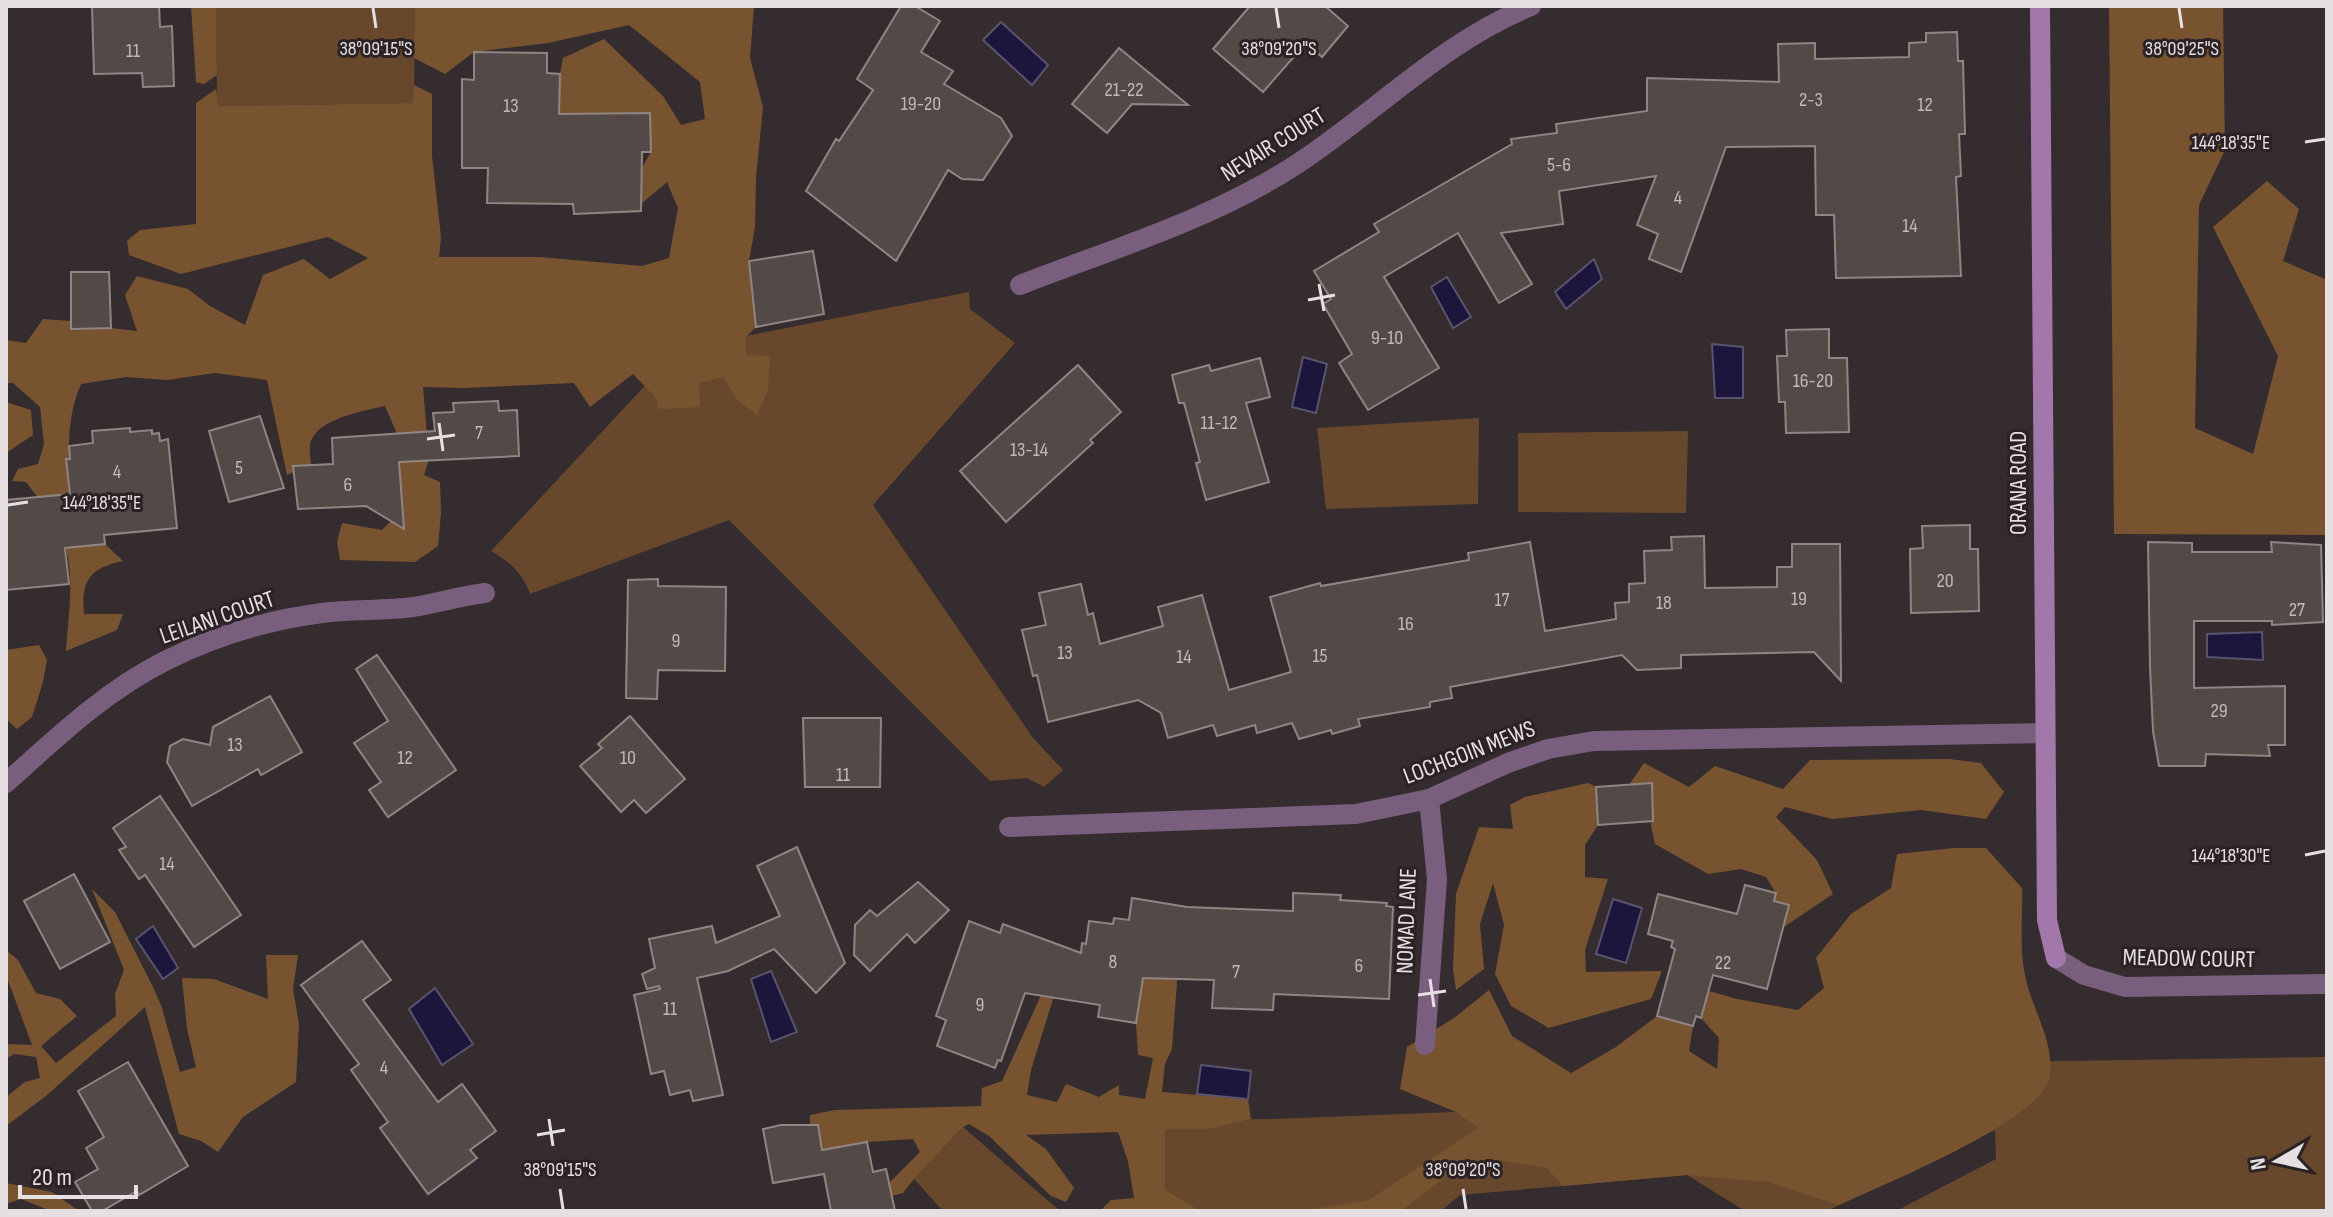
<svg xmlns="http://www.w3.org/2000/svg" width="2333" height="1217" viewBox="0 0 2333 1217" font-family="'Sofia Sans Condensed',sans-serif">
<rect width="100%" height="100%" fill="#352c2f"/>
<g fill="#67482c">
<path d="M216 6H415L414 103 217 106Z"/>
<path d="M969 292 970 309 1015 343 873 505 1033 738 1063 770 1044 787 1027 778 990 781 729 520 530 594C522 572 511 563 491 551L666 363 747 354 746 336Z"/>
<path d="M1479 418 1478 504 1326 509 1317 428Z"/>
<path d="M1688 431 1686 513 1518 512V433Z"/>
<path d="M2327 1057V1211H1896L1996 1159 1995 1130 1827 1211H1745L1687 1175 1460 1195 1441 1211H1135L1134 1120 1273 1119 1996 1091V1062Z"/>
<path d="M963 1127 1060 1211H943L914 1179Z"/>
</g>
<g fill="#785330">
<path d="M191 6H216L217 75 204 84 196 82Z"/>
<path d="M415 6H754L750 58 763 107 756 177 755 227 749 261 756 327 746 337 747 355 770 356 768 389 757 415 738 401 723 377 699 383 700 407 658 409 657 399 633 374 590 407 574 383 465 388 423 387 429 459 424 475 440 482 441 513 438 546 415 562 340 560 337 542 342 523 382 530 402 509 397 434 385 406C364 411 313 419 310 446 309 452 311 459 311 465L287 475 267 380 215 373 167 380 126 377 81 384C59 433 73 495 76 547L105 544 123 561C90 568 81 580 84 614H123L117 630 66 651C68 618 75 578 65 545 58 523 40 500 26 482L12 481 18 469 38 464 44 444 40 407 13 383H6V340L26 343 43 319 71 321 72 329 111 328 137 331 125 295 137 276 188 289 210 306 245 325 263 275 304 259 330 279 368 258 328 237 181 274 129 255 127 241 140 230 196 224V103L216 89 218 106 413 103 414 85 432 94V156L441 237 439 257H540L642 266 669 258 678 208 667 182 642 203 640 171 651 152 650 113 589 114 559 130 560 74 563 58 604 39 663 96 681 125 705 119 700 82 629 25 548 43 474 52 445 74 414 58Z"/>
<path d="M2109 6H2223L2225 150 2199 205 2195 428 2253 454 2278 356 2213 227 2267 181 2299 209 2283 261 2327 280V535L2114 534Z"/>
<path d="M6 402 31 410 33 435 6 453Z"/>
<path d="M39 645 47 660 43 682 32 717 17 729 6 719V650Z"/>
<path d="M1949 759 1981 763 2004 792 1986 819 1921 810 1832 819 1785 807 1776 817 1817 860 1833 894 1784 927 1789 905 1774 901 1776 893 1766 877 1741 869 1708 874 1655 844 1651 826 1652 784 1629 785 1644 763 1689 787 1715 766 1783 789 1810 760Z"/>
<path d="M1588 783 1596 787 1598 825 1585 845V877L1608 879 1585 950 1586 972 1662 971 1651 999 1549 1028 1511 1006 1495 974 1504 925 1493 883 1480 924 1484 969 1456 990 1453 969 1456 894 1479 827 1513 829 1510 805 1525 797Z"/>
<path d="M1954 848H1986L2022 888C2023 916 2019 947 2025 975 2031 1008 2054 1039 2050 1075 2045 1120 1881 1185 1839 1205L1768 1182 1687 1175 1563 1186 1547 1168 1497 1160 1453 1171 1401 1211H1300L1369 1200 1478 1128 1456 1112 1400 1089 1407 1047 1454 1018 1489 990 1512 1036 1571 1073 1616 1047 1657 1016 1693 1026 1689 1051 1717 1069 1719 1038 1701 1018 1709 991 1737 999 1798 1010 1824 988 1816 958 1851 914 1891 888 1897 854Z"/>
<path d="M92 889 115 912 152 985 161 1005 180 1072 196 1067 187 1029 182 978 214 979 268 999 266 955H298L293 989 299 1024 296 1082 243 1117 218 1152 201 1141 179 1134 145 1007 46 1096 6 1126V1097L25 1082 40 1078 36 1057 14 1054 6 1059 7 1044 32 1045 6 975V950L18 960 36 993 60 999 77 1016 41 1046 56 1063 116 1016 115 994 124 970Z"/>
<path d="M1145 965 1178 969 1172 1049 1165 1064 1162 1092 1248 1099 1251 1119 1207 1129H1165V1190L1200 1211H1100L1111 1200 1134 1198 1128 1161 1118 1132 1026 1135 1046 1149 1074 1188 1066 1202 1051 1196 989 1136 969 1124 963 1127 914 1179 903 1193 891 1196 889 1183 920 1152 913 1139 867 1142 823 1152 818 1126 810 1127V1115L835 1110 981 1106 982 1088 1002 1081 1042 993 1059 980 1031 1070 1027 1095 1057 1102 1066 1084 1099 1097 1119 1085V1095L1145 1099 1153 1058 1138 1055 1136 1023Z"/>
<path d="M6 1183 52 1192 79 1211H51L21 1199 6 1204Z"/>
</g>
<g fill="#1c163c" stroke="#59536e" stroke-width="2">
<path d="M1001 22 1048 65 1032 85 983 40Z"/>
<path d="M1594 259 1602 279 1566 309 1555 292Z"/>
<path d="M1447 277 1471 317 1453 328 1431 287Z"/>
<path d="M1712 344 1743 347V398H1715Z"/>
<path d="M1303 357 1327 364 1316 413 1292 407Z"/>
<path d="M2262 632 2263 660 2207 657V634Z"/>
<path d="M1613 899 1642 908 1626 963 1596 954Z"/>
<path d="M153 926 178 968 163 979 136 939Z"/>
<path d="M771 971 797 1032 771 1042 751 979Z"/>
<path d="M435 988 473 1044 442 1065 409 1009Z"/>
<path d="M1201 1065 1251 1071 1248 1099 1197 1094Z"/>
</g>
<g fill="#534947" stroke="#908583" stroke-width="2">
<path d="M92 6H159L160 27 172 26 174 86 143 87 142 73 94 74Z"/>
<path d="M901 6H915L940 21 921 52 953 71 944 84 1001 118 1012 136 983 180 962 179 948 170 896 261 806 191 836 139 839 141 873 90 857 79Z"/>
<path d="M1250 6H1325L1348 26 1322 57 1306 43 1263 92 1213 49Z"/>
<path d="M1957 32 1958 61H1963L1965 134H1959L1961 176 1956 177 1961 276 1836 278 1834 215H1816L1815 146 1726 147 1681 272 1649 259 1658 234 1637 225 1656 176 1559 191 1563 224 1501 233 1532 284 1499 303 1458 233 1384 277 1439 368 1368 410 1339 363 1352 354 1323 304 1331 299 1314 271 1379 232 1374 224 1512 144 1511 139 1557 133 1556 124 1647 111V78L1779 82 1778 44 1815 43V59L1909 57V43L1926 42V33Z"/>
<path d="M1119 48 1188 105 1132 104 1107 133 1072 104Z"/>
<path d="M474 52 547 53V73L560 74 559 114 650 113 651 152H642L641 211 574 214 573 204 487 203 488 168H462V79L474 80Z"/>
<path d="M813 251 824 314 756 327 749 261Z"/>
<path d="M71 272H109L111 328 71 329Z"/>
<path d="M1829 329V358H1847L1849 432 1786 433 1785 402H1779L1777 356H1787L1786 330Z"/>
<path d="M1260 358 1270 397 1246 403 1269 482 1206 500 1196 463 1200 462 1184 403H1179L1172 375 1209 365 1211 371Z"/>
<path d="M1078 365 1121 412 1090 440 1093 443 1006 522 960 471Z"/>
<path d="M498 401 499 411 517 410 519 456 399 462 404 529 366 506 298 509 293 466 333 464 332 438 435 431 433 413 454 412 453 403Z"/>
<path d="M260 416 284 488 229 502 209 431Z"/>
<path d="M130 428V432L152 430V434L159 433 160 441 168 439 177 528 104 535 105 544 65 548 69 584 6 590V500L70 494 66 459H70L69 446 93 443 92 431Z"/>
<path d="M1970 525V549H1978L1979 611 1911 613 1910 549 1923 548 1922 526Z"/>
<path d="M1704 536 1705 588 1777 587V567H1792V544H1840L1841 681 1814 652 1681 655V668L1637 670 1622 655 1450 687 1452 698 1430 702V707L1358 719 1360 726 1332 734 1331 730 1299 739 1292 723 1257 733 1255 725 1217 736 1213 725 1168 738 1161 713 1138 700 1048 722 1037 675 1033 676 1022 630 1046 625 1039 593 1081 584 1088 615 1093 613 1100 644 1163 626 1158 607 1202 595 1229 690 1291 672 1270 597 1320 583 1321 586 1469 560 1468 553 1530 542 1545 631 1616 619 1615 603 1629 602V584L1645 583 1644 551 1672 550 1671 537Z"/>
<path d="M2148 542 2192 543V552H2272L2271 542 2321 545 2323 622 2272 625V621H2194V688L2285 686V745H2268L2270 756 2206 754 2205 766H2159L2153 731 2150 667Z"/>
<path d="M658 579V586L726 587 725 671 658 670 657 699 626 698 628 580Z"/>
<path d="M377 655 456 770 388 817 369 790 381 782 354 743 388 721 356 669Z"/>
<path d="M270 696 302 752 261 775 258 769 192 806 167 762 170 746 183 739 210 745 213 727Z"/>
<path d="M630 716 685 779 646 813 634 800 621 812 580 766 602 748 598 744Z"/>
<path d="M803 718H881L880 787H805Z"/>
<path d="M1652 783 1653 821 1598 825 1596 787Z"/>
<path d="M160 796 241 915 194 947 145 875 139 879 119 850 126 847 113 828Z"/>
<path d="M797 847 845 963 816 993 774 949 728 971 697 978 723 1095 693 1101 690 1090 670 1095 664 1071 651 1074 634 995 660 989 659 986 647 989 642 974 655 968 649 939 712 926 716 943 780 916 757 866Z"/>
<path d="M74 874 110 942 60 969 24 901Z"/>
<path d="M918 882 949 910 915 943 907 934 870 971 854 955 855 925 870 910 877 916Z"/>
<path d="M1745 885 1776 893 1774 901 1789 905 1767 989 1713 975 1701 1018 1696 1016 1693 1026 1657 1016 1675 949 1671 947 1673 941 1648 934 1658 894 1737 914Z"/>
<path d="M1293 893 1341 895 1340 900 1387 903 1386 906 1393 907 1389 999 1274 994 1273 1010 1212 1008 1214 980 1143 978 1136 1023 1098 1017 1100 1005 1025 993 1001 1061 998 1060 995 1068 937 1046 946 1020 936 1016 969 921 1000 933 1003 924 1081 953 1082 943 1086 944 1089 921 1113 924 1114 918 1129 920 1132 898 1187 907 1293 911Z"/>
<path d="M362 941 391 980 363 1000 438 1102 462 1084 496 1131 470 1150 477 1158 428 1194 380 1128 388 1122 351 1070 359 1064 301 985Z"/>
<path d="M128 1062 188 1166 139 1195 137 1191 102 1211H92L75 1182 98 1169 86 1148 104 1137 78 1091Z"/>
<path d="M781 1125H818L822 1150 867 1142 873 1172 886 1169 895 1211H831L824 1174 773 1183 763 1129Z"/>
</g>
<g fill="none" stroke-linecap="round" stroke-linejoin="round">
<g stroke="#795e7e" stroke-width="20">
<path d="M1020 285C1112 249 1210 220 1294 166 1374 114 1442 42 1531 6"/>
<path d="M6 783C55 739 105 691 165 661 213 637 268 620 322 613 352 609 383 611 413 607 437 603 460 596 485 593"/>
<path d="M1009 827 1356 814 1429 799 1508 763 1548 749 1594 741 2045 733"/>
<path d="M2056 958 2084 975 2125 987 2327 984"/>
<path d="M1425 1045 1437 879 1429 799"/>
</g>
<path stroke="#a278ab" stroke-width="20" d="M2040 6 2047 920 2056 958"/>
</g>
<path fill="none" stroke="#e6e0e2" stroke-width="3" d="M373 8 376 28M1276 8 1279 28M2179 8 2182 28M2305 142 2325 139M1319 284 1324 311M1308 300 1335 295M439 423 443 451M427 439 455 435M8 505 28 502M2305 855 2325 851M1430 979 1434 1007M1418 995 1446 991M549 1119 553 1146M537 1135 565 1130M560 1189 563 1209M1463 1189 1466 1209"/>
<g text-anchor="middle" stroke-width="6" stroke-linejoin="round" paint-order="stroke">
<g font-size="20" fill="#c1babb">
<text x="133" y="57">11</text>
<text x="1124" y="96">21-22</text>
<text x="1811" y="106">2-3</text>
<text x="921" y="110">19-20</text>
<text x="1925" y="111">12</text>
<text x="511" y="112">13</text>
<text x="1559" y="171">5-6</text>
<text x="1678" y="204">4</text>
<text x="1910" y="232">14</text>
<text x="1387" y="344">9-10</text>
<text x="1813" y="387">16-20</text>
<text x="1219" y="429">11-12</text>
<text x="479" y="439">7</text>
<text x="1029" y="456">13-14</text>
<text x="239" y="474">5</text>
<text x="117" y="478">4</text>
<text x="348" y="491">6</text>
<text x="1945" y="587">20</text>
<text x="1799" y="605">19</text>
<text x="1502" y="606">17</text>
<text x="1664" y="609">18</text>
<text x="2297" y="616">27</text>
<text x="1406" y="630">16</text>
<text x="676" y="647">9</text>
<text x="1065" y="659">13</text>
<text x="1320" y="662">15</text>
<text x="1184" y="663">14</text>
<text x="2219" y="717">29</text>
<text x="235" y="751">13</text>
<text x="405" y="764">12</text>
<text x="628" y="764">10</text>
<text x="843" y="781">11</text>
<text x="167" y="870">14</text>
<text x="1113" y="968">8</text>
<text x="1723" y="969">22</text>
<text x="1359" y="972">6</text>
<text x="1236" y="978">7</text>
<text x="980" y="1011">9</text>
<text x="670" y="1015">11</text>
<text x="384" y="1074">4</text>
</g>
<g font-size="24" fill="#e6e0e2" stroke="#2b2225">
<text transform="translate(1273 144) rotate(-32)" y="8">NEVAIR COURT</text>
<text transform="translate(2018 483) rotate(-90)" y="8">ORANA ROAD</text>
<text transform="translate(217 617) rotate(-19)" y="8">LEILANI COURT</text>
<text transform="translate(1469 752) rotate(-21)" y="8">LOCHGOIN MEWS</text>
<text transform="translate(1406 921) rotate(-88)" y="8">NOMAD LANE</text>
<text transform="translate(2189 958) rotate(1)" y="8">MEADOW COURT</text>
</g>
</g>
<g font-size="20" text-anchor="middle" fill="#e6e0e2" stroke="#2b2225" stroke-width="6" stroke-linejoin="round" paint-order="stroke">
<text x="2182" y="55">38°09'25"S</text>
<text x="376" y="55">38°09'15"S</text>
<text x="1279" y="55">38°09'20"S</text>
<text x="2231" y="149">144°18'35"E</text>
<text x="102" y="509">144°18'35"E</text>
<text x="2231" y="862">144°18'30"E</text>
<text x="560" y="1176">38°09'15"S</text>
<text x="1463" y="1176">38°09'20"S</text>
</g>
<rect width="2333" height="1217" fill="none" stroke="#e6e0e2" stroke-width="16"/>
<g transform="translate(2277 1161) rotate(261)" stroke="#2b2225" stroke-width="6" paint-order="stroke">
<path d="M0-6L14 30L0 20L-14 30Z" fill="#e6e0e2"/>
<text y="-12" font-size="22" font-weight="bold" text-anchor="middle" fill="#e6e0e2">N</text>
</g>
<path d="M20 1185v12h116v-12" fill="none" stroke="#e6e0e2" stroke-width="4"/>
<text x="32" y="1185" font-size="24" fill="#e6e0e2" stroke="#2b2225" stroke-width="6" paint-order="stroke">20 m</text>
</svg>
